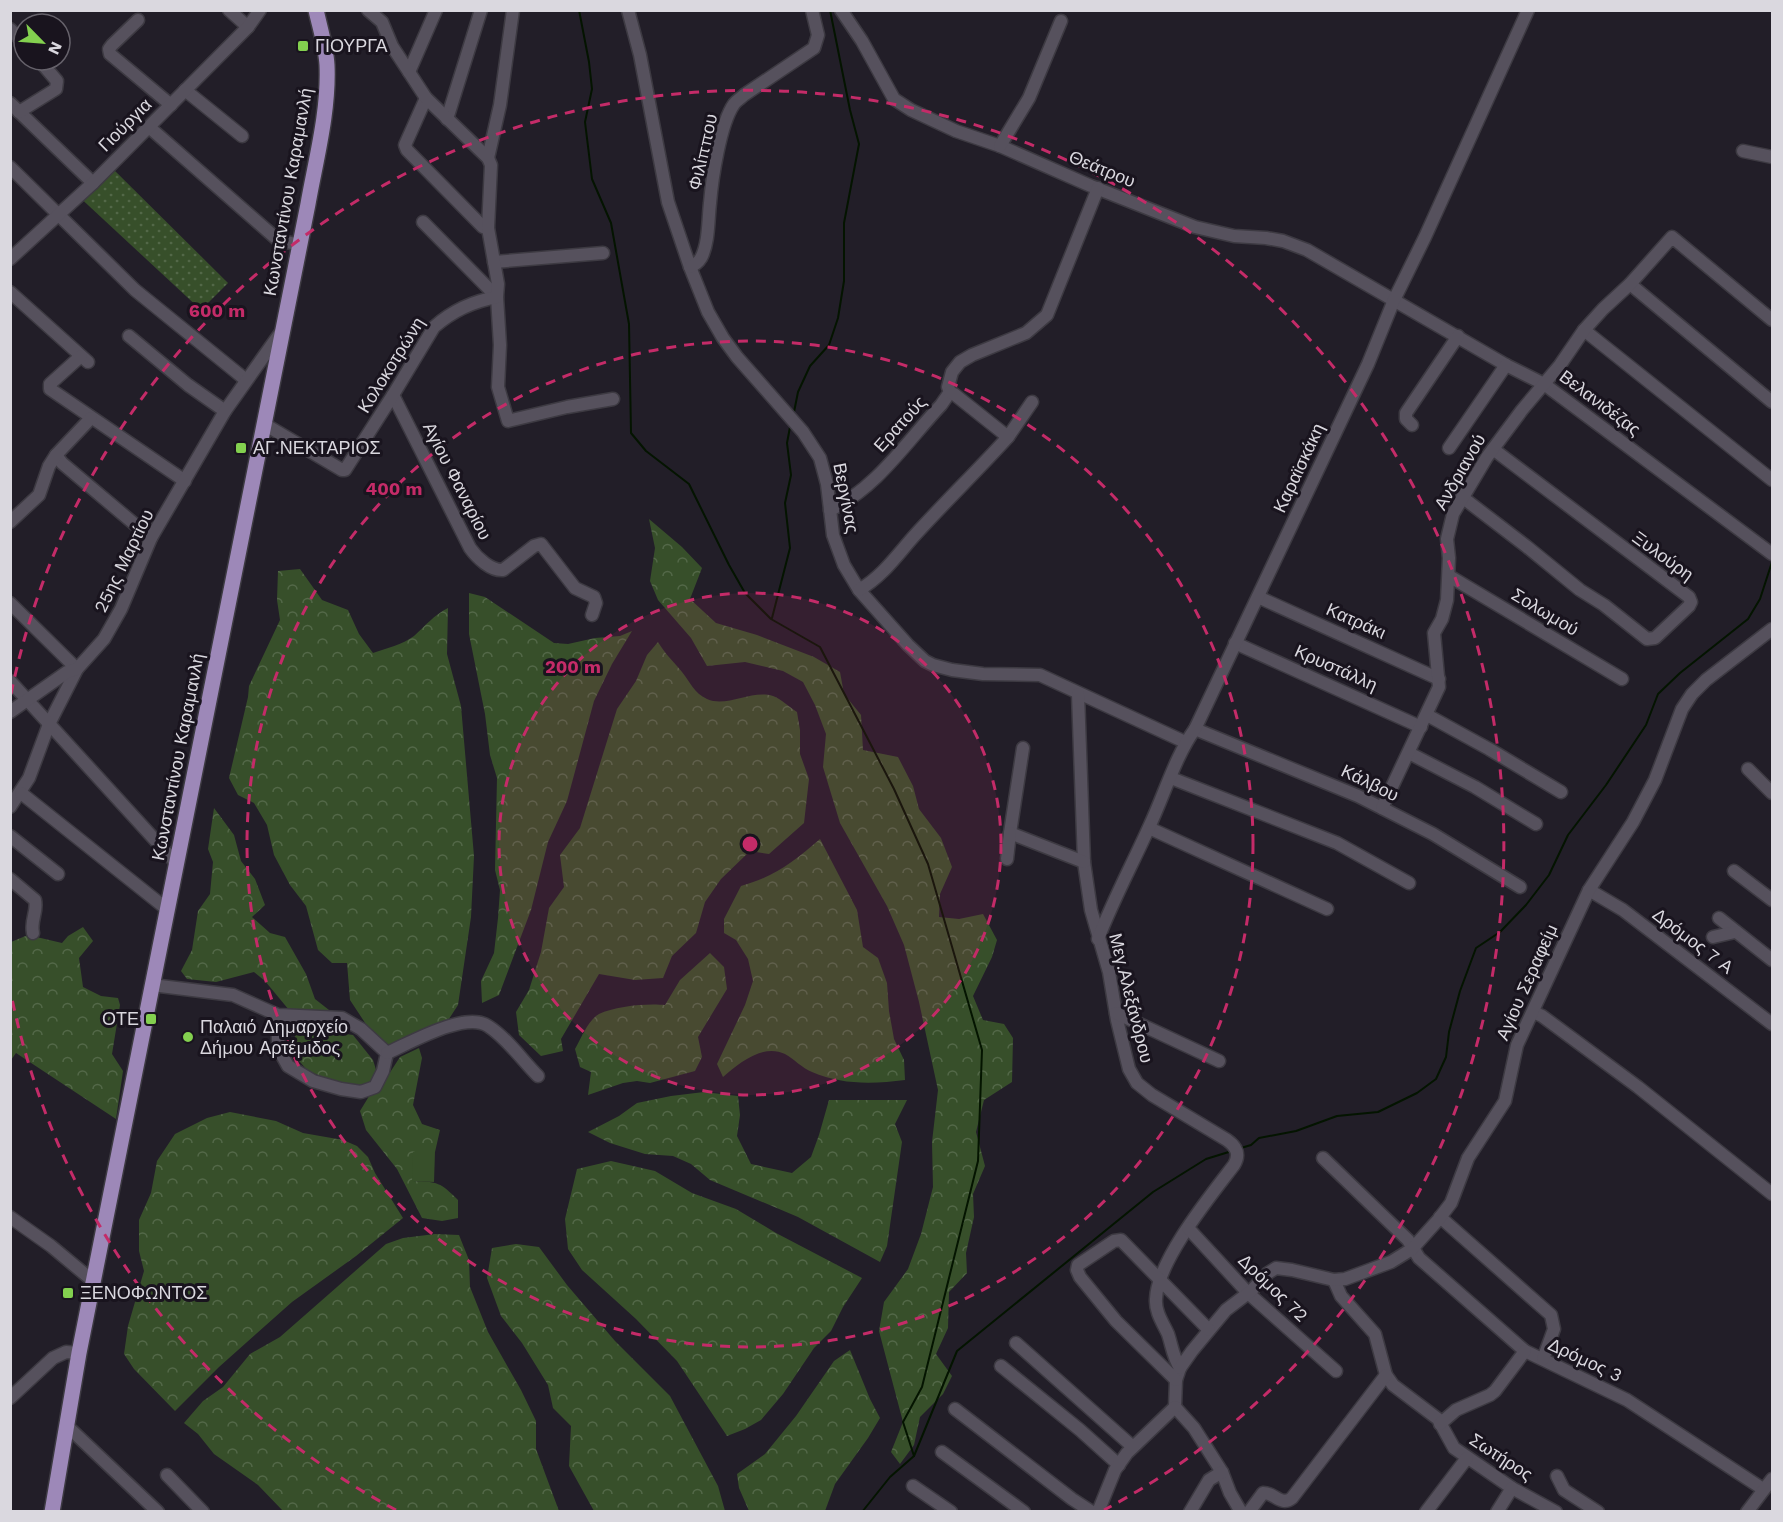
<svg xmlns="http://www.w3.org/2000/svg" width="1783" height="1522" viewBox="0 0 1783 1522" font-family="'Work Sans',sans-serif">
<defs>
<pattern id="grass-dots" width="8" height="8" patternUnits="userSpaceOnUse" patternTransform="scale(1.5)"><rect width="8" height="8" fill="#374f2a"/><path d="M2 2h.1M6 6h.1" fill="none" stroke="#536848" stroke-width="1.8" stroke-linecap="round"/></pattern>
<pattern id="forest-crowns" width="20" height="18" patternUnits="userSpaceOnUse" patternTransform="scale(1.5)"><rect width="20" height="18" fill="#374f2a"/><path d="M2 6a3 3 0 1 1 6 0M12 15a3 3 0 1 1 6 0" fill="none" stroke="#536848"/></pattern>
</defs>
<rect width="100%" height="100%" fill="#221e28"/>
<path fill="url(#grass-dots)" d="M106 162 228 283 201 310 75 193Z"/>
<g fill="url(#forest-crowns)">
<path d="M649 519 682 547 702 568 690 599 716 623 757 635 814 657 840 672 844 694 861 715 863 750 898 757 913 786 919 809 941 838 952 867 940 894 939 917 959 919 983 914 997 940 992 957 973 996 983 1020 1004 1024 1013 1038 1012 1082 984 1100 976 1132 985 1166 973 1194 974 1217 966 1253 967 1273 949 1292 948 1328 936 1354 952 1376 943 1394 920 1417 914 1445 900 1464 891 1452 903 1422 879 1331 884 1302 908 1269 921 1234 933 1187 932 1142 938 1090 919 1002 904 945 887 906 840 823 823 767 826 734 815 705 803 682 783 671 745 662 707 666 691 638 658 600 650 581 655 548Z"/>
<path d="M300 569 322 600 348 610 359 634 373 653C387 648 402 645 414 636 425 626 434 615 448 608L447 654 461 706 474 856 471 917 458 1005 447 1022 396 1045 381 1047 350 1000 347 963H332L318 950 306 906 290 885 274 855 267 825 254 803 238 795 229 778 248 697 249 686 280 620 277 600 278 571Z"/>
<path d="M469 593 485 597 554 643 568 644 595 638 620 636 632 631 612 664 594 701 567 801 548 842 531 910 499 995 482 1003 481 981 494 953 498 918 500 890 495 870 497 778 490 755 485 714 469 634Z"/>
<path d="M658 642C665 654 674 662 682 672 690 682 694 693 707 699 727 708 752 689 773 696 781 699 789 707 797 712L800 730V754L809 779 804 823 769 854 750 851 721 879 705 902 696 933 672 956 663 978 635 980 599 974 561 1039 563 1051 541 1056 519 1035 516 1012 529 990 541 952 549 908 564 887 560 855 580 828 617 709 636 681 647 655Z"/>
<path d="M214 808 234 835 241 861 255 879 265 905 252 917 270 933 285 937 306 974 315 999 329 1010H289L265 981 254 972 216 982 187 979 181 971 192 950 198 911 210 894 213 862 208 849Z"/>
<path d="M820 839 857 910 863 947 878 958 887 983 889 1011 894 1039 904 1060 905 1080C873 1084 842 1085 812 1072 802 1068 794 1059 785 1054 763 1043 738 1064 723 1077L717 1064 745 1005 753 981 748 959 736 940 724 933V919L741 886C776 876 793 862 820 839Z"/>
<path d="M83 927 93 941 79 958 83 987 101 996 118 998 120 1005 112 1054 123 1071 116 1119 16 1053 11 1060V942L28 935 62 943 68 936Z"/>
<path d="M710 953 724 967 727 989 698 1037 702 1057 695 1071 650 1083 637 1081 623 1083 588 1095 591 1072 580 1067 575 1049C581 1039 588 1020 599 1014 615 1006 648 1003 665 1005L680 980Z"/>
<path d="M323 1031 353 1035 373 1060 377 1073 371 1089 333 1082 307 1070 293 1054 295 1035 307 1032Z"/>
<path d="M419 1048 422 1058 413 1105 422 1124 440 1130 435 1152H413V1181C438 1182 440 1182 458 1200V1218L442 1221 422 1218 397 1169 366 1130 360 1111 371 1093 387 1077 400 1057Z"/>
<path d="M704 1092 738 1096 740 1115 737 1136 751 1164 792 1173 811 1157 819 1135 829 1100H907L895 1124 902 1142 887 1246 880 1262 798 1217 710 1180 691 1164 673 1156 645 1154 610 1143 588 1132 619 1116 637 1103 671 1096Z"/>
<path d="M230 1112 276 1121 303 1133 343 1140 357 1146 368 1157 375 1173 403 1218 356 1256 292 1302 219 1367 175 1411 134 1369 124 1354 128 1326 144 1271 139 1251V1220L151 1193 157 1161 175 1134 207 1118Z"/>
<path d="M611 1161 655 1171 692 1193 736 1209 776 1233 862 1278 843 1307 831 1331 814 1348 783 1394 761 1420 745 1429 727 1436 677 1361 636 1319 582 1270 568 1249 565 1219 577 1169Z"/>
<path d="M435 1234 459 1235 469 1260 470 1287 488 1332 521 1390 536 1421V1449L559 1511H283L258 1485 214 1454 198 1434 184 1423 203 1401 223 1387 250 1354 280 1337 386 1244 403 1238Z"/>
<path d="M516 1244 539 1247 567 1285 615 1341 670 1396 718 1486 725 1511H594L569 1466 571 1426 553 1408 548 1385 522 1343 501 1316 487 1278 492 1248Z"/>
<path d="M850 1350 870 1399 880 1418 868 1438 835 1484 825 1511H749L739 1488 737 1474 765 1454 796 1416 834 1361Z"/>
</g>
<path fill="#374f2a" d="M413 1152H435L434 1182 412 1181Z"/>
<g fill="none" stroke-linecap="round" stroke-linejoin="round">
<g stroke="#041400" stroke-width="2">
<path d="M579 10 589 62 592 89 585 122 592 179 611 223 629 324 631 433 646 451 689 484 729 565 745 593 771 619 820 647 894 789 928 864 982 1050 978 1161 922 1387 903 1422 914 1456"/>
<path d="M794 412 798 392 810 366 829 345 838 318 844 281V223L859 144 850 110 830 10"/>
<path d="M772 618 790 548 785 503 791 475 787 443 790 427"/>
<path d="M1241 1148 1251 1145 1259 1138 1296 1131 1337 1116 1378 1112 1417 1093 1436 1079 1446 1057 1449 1032 1460 991 1476 948 1500 932 1526 905 1549 875 1568 835 1606 785 1646 725 1658 694 1680 673 1748 619 1760 599 1772 562"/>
<path d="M862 1512 890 1477 914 1456 957 1351 1153 1192 1206 1159 1232 1151"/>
</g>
<g stroke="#3d3a42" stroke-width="15">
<g id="minor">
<path d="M229 10 248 27"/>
<path d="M628 10 640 55 668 202 690 267 708 312 723 338 737 357 803 432 820 458 827 484 833 535 844 565 859 590 908 645 925 661 933 665 952 670 983 674 1040 675 1185 742"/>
<path d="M841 10 862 41 894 99 911 110 956 131 1000 146 1091 186 1195 227 1234 236 1266 238 1283 241 1307 250 1506 365 1544 384 1772 554"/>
<path d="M138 20 112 45 109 49 110 54 171 105"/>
<path d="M10 29 24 43"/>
<path d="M409 72 436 10"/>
<path d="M185 90 242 136"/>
<path d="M426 98 405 145 407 150 483 227 488 228"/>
<path d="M10 103 93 183"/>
<path d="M19 112 56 89 57 81 39 60"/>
<path d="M447 119 481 10"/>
<path d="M149 127 278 240 300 245"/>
<path d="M1000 146 1029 98 1061 21"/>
<path d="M1743 151 1772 157"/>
<path d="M488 158 500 105 513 10"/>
<path d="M10 167 135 290 246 380"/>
<path d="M423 222 497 297 500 345 498 387 508 421 567 407 613 399"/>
<path d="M10 259 93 183 248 27 260 10"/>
<path d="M494 262 603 253"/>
<path d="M690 267C695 265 698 263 701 258 709 243 708 220 710 203 712 179 720 124 734 104 736 101 741 98 744 95L814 48 818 35 812 10"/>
<path d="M1630 284 1772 402"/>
<path d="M10 292 88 362"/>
<path d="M1584 330 1772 480"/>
<path d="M129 336 188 385 225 411"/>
<path d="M81 356 50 384V389L185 481"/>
<path d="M393 395 470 548C477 558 491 571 503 570L534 546 541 544 575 588 594 597 596 603 592 615"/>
<path d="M264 424 342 470H345L393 395 434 327C451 312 474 301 497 297L498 284 488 228 491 165 488 158 426 98 392 46 382 22 368 10"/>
<path d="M1412 425 1406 419V413L1458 336"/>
<path d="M1008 437 1032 402"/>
<path d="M1449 448 1506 365"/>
<path d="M56 455 62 463 151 538"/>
<path d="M1462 497 1526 546 1580 590 1604 605 1647 639 1655 638 1689 606 1691 602 1689 597 1493 449"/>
<path d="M830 510C877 488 907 441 941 405L950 392 948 387 952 372 960 362 972 355 1026 333 1047 315 1098 188"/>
<path d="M10 522 39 495 49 466 56 455 91 418"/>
<path d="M1449 576 1622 679"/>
<path d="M859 590C883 576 897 555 915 535 945 502 978 470 1008 437L954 394 950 392"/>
<path d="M1258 597 1439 679"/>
<path d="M10 603 77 669 49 724 29 778 10 807"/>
<path d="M1235 643 1421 727"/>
<path d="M10 681 177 864"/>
<path d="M1078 694 1084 862 1091 910 1109 972 1117 1020 1129 1069 1137 1083 1152 1095 1227 1140C1237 1147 1240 1155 1234 1165 1211 1195 1157 1261 1156 1299 1155 1312 1163 1323 1168 1334 1172 1346 1173 1357 1180 1368L1176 1380 1175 1407"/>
<path d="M10 712 67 672 77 669 104 639 121 609 151 538 225 411 281 332"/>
<path d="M1427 715 1489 749 1561 792"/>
<path d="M1195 729 1358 796 1433 834 1520 887"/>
<path d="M1023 748 1010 833 1084 862"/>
<path d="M1409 753 1475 787 1536 824"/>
<path d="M1748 769 1772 793"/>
<path d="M1171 778 1337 843 1409 883"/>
<path d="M21 793 168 910"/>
<path d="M1382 808 1439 687 1434 633 1442 619 1447 600 1449 558 1447 539 1453 514 1487 457 1522 410 1560 365 1584 330 1603 309 1630 284 1672 237 1772 320"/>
<path d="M1149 828 1327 909"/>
<path d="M10 836 58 874"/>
<path d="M1007 859 1010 833"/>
<path d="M1734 871 1772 900"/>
<path d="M10 879 35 900C38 911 30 921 33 933"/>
<path d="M1589 890 1623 910 1772 1024"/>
<path d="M1719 918 1772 960"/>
<path d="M1713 937 1735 932"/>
<path d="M1098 939C1113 900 1133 863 1150 825 1164 795 1176 755 1195 729L1368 364 1394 300 1425 237 1528 10"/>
<path d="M152 985 233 995 278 1015 342 1018 361 1029 387 1053 383 1071 375 1087 361 1092 341 1089 313 1081 288 1066 278 1048V1015"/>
<path d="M1533 1012 1542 1016 1638 1087 1772 1194"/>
<path d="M1116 1013 1219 1061"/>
<path d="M387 1053C410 1043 465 1011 488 1026 507 1038 522 1060 538 1076"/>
<path d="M1323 1158 1408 1240 1419 1258 1525 1351 1627 1400 1763 1489"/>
<path d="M10 1217 51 1246 93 1281"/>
<path d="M1440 1217 1551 1315 1554 1329 1543 1359"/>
<path d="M1188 1228 1248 1293 1336 1371"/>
<path d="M1334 1280 1341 1296 1375 1334 1386 1375 1393 1385 1438 1419 1454 1448 1512 1488 1556 1512"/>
<path d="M1016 1343 1133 1447"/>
<path d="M1001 1366 1080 1430 1119 1465"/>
<path d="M1180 1368 1192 1351 1226 1310 1251 1291 1268 1273 1276 1268 1292 1270 1334 1280 1345 1279 1391 1262 1412 1249 1438 1220 1451 1203 1468 1158 1505 1101 1517 1045 1589 890 1633 822 1655 780 1682 709 1692 694 1706 680 1772 629"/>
<path d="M1176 1380 1116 1321 1080 1277 1077 1270 1078 1265 1114 1241 1121 1240 1209 1330"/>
<path d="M10 1398 53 1358 66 1352 79 1353"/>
<path d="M1175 1407 1194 1428 1222 1472 1230 1493 1241 1512"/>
<path d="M955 1409 1072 1499 1092 1512"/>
<path d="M1440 1424 1456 1410 1490 1395 1495 1391 1525 1351"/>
<path d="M66 1425 158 1512"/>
<path d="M942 1452 1024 1512"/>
<path d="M167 1475 203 1512"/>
<path d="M1557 1476 1564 1490 1598 1512"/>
<path d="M913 1486 951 1512"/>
<path d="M1098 1512 1115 1470 1127 1453 1175 1407"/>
<path d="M1190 1512 1209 1480 1222 1472"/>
<path d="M1249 1512 1263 1493C1274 1492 1281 1507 1292 1498L1386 1375"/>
<path d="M1426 1512 1467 1458"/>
<path d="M1497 1512 1512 1488"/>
<path d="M1747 1512 1772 1479"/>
</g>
</g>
<g stroke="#3d3a42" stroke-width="18">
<path id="major" d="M52 1512 79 1353 308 204C316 159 329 111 327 65 326 47 320 28 316 10"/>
</g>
<use href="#minor" stroke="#56515d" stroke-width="12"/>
<use href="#major" stroke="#9d88b8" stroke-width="15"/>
</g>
<circle cx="750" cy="844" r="251" fill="#c42b68" fill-opacity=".12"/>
<g fill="none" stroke="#c42b68" stroke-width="3" stroke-dasharray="10 8">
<circle cx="750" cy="844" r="251"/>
<circle cx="750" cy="844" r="503"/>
<path d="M396 1510A754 754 0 0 1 11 994M11 694A754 754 0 1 1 1104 1510"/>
</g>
<g fill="#83d04f" stroke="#19141e" stroke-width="2">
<rect x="297" y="40" width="12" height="12" rx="3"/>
<rect x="235" y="442" width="12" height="12" rx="3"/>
<rect x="145" y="1013" width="12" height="12" rx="3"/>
<circle cx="188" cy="1037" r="6"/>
<rect x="62" y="1287" width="12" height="12" rx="3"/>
</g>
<g text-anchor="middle" stroke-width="6" stroke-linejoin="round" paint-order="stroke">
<g font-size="18" fill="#dad8df" stroke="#19141e" text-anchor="start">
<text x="315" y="52">ΓΙΟΥΡΓΑ</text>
<text x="253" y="454">ΑΓ.ΝΕΚΤΑΡΙΟΣ</text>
<text x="139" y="1025" text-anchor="end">ΟΤΕ</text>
<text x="200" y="1033">Παλαιό Δημαρχείο<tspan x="200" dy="21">Δήμου Αρτέμιδος</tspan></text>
<text x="80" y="1299">ΞΕΝΟΦΩΝΤΟΣ</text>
</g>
<g font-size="18" fill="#dad8df" stroke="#19141e">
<text transform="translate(125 125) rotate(-45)" y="6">Γιούργια</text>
<text transform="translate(703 152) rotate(-77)" y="6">Φιλίππου</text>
<text transform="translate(1102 169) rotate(22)" y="6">Θεάτρου</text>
<text transform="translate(288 192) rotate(-80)" y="6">Κωνσταντίνου Καραμανλή</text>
<text transform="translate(391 365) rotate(-58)" y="6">Κολοκοτρώνη</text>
<text transform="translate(1600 403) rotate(37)" y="6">Βελανιδέζας</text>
<text transform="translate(900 424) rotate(-48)" y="6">Ερατούς</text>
<text transform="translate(1299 468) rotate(-65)" y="6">Καραϊσκάκη</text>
<text transform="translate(1460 472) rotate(-60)" y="6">Ανδριανού</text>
<text transform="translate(457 481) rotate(63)" y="6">Αγίου Φαναρίου</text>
<text transform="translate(846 498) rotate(79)" y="6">Βεργίνας</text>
<text transform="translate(1663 556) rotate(36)" y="6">Ξυλούρη</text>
<text transform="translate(124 561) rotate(-64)" y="6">25ης Μαρτίου</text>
<text transform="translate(1545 612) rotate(31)" y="6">Σολωμού</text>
<text transform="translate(1356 621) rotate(24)" y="6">Κατράκι</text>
<text transform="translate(1336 668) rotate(24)" y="6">Κρυστάλλη</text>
<text transform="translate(178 757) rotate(-79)" y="6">Κωνσταντίνου Καραμανλή</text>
<text transform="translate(1370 783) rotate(26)" y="6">Κάλβου</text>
<text transform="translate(1693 941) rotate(37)" y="6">Δρόμος 7 Α</text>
<text transform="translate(1527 982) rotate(-66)" y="6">Αγίου Σεραφείμ</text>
<text transform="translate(1131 998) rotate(76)" y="6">Μεγ.Αλεξάνδρου</text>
<text transform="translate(1273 1288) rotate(44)" y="6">Δρόμος 72</text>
<text transform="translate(1585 1360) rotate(25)" y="6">Δρόμος 3</text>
<text transform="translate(1501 1457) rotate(33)" y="6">Σωτήρος</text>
</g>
</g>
<circle cx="750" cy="844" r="9" fill="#c42b68" stroke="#19141e" stroke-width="3"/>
<g font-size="18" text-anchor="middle" font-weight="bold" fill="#c42b68" stroke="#19141e" stroke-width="6" stroke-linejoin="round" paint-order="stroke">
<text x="217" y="317">600 m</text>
<text x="394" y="495">400 m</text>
<text x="573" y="673">200 m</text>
</g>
<rect width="1783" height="1522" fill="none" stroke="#dad8df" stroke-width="24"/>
<g transform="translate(42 42) rotate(115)"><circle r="28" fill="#19141e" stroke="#66626b" stroke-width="1.5"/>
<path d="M0-4.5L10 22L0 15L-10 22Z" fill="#83d04f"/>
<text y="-9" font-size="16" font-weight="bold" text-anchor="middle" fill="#dad8df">N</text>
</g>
</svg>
